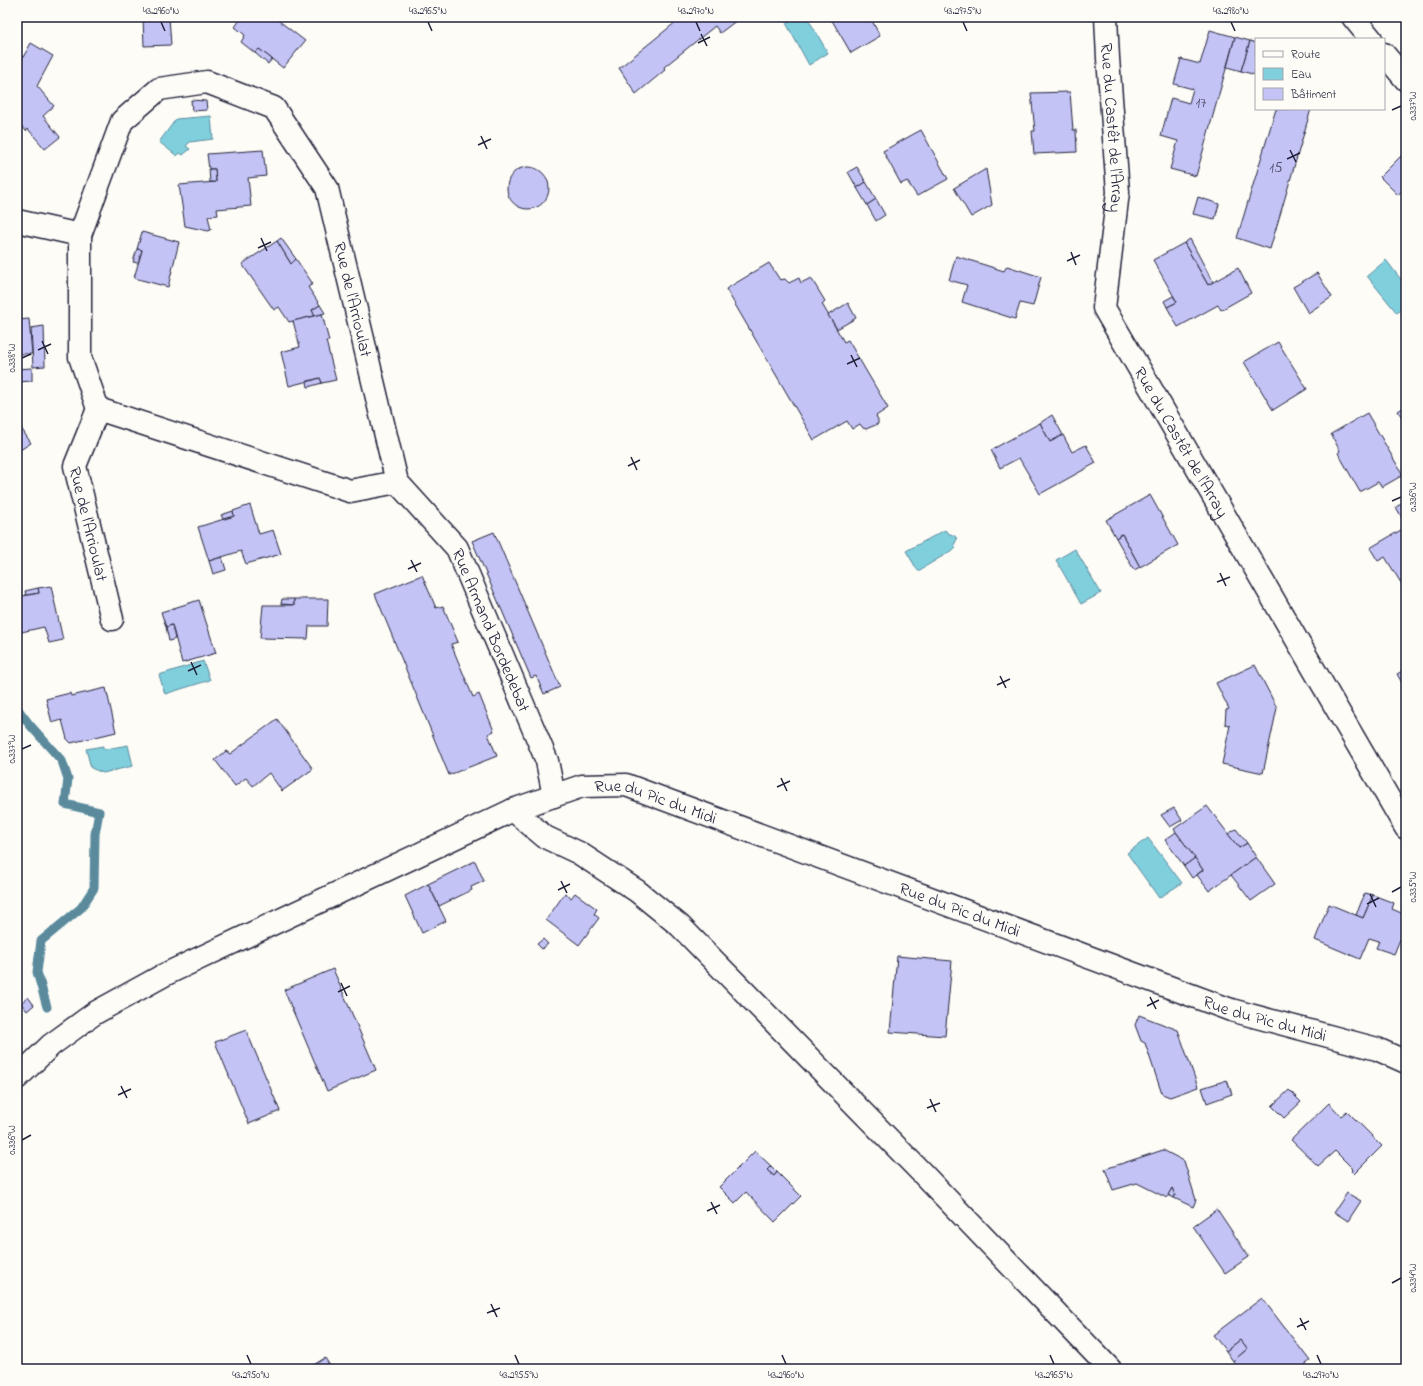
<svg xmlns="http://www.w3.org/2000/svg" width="1423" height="1386" viewBox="0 0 1423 1386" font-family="'Indie Flower',sans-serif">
<rect width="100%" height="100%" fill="#fdfcf7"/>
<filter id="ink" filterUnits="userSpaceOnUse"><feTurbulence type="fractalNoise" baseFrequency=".025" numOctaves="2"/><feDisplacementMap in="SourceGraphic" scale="8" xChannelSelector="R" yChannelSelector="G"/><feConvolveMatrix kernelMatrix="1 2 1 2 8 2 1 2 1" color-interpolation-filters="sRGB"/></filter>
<g filter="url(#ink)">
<g fill="#80cfdd" stroke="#5a8a9c">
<path d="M796 17H807L828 53 809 65 786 23Z"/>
<path d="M211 116 213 139 190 142 186 146 190 149 183 155 180 153 177 156 159 142 176 119Z"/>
<path d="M1386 260 1406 286V306L1397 313 1367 276Z"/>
<path d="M945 530 948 533 955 536 957 539 954 545 956 548 918 571 906 551Z"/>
<path d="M1075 549 1101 593 1081 604 1056 560Z"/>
<path d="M203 661 210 680 165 694 159 675Z"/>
<path d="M128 745 133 766 103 773 91 768 86 749 103 746V749H106Z"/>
<path d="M1148 838 1182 883 1159 898 1127 853Z"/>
</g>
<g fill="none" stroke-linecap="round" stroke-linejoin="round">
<path stroke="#5a8a9c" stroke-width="9" d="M17 708 29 724 62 761 68 779 65 804 99 812 95 834 94 888 81 908 41 941 37 972 47 1007"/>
</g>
<g fill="#c3c3f5" stroke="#22223b">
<path d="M143 17H169L171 45 144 46Z"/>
<path d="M242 17H274L305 41 283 68 259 49 255 53 241 42 245 35 235 27Z"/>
<path d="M682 17H741L720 33 715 26 664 67 665 70 636 94 619 68Z"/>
<path d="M830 17H870L880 36 851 53Z"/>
<path d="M1210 30 1235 37 1196 176 1170 169 1178 141 1161 136 1171 98 1189 103 1193 89 1174 84 1181 59 1200 64Z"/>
<path d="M1235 37 1250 41 1241 71 1227 67Z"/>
<path d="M1250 41 1256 43V75L1241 71Z"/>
<path d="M31 43 53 56 37 86 54 106 43 116 60 137 45 149 28 129 26 131 17 121V68Z"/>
<path d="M259 49 272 59 268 64 255 53Z"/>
<path d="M1070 92 1073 130H1076L1077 152 1034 154 1032 131H1035L1031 93Z"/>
<path d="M191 100 206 101 207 110 192 111Z"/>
<path d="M1276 109H1311L1270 249 1237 238Z"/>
<path d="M921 130 948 179 917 196 907 181 901 184 883 151Z"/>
<path d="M263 150 266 176 248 178 251 206 217 209 218 215 208 216 211 230 208 231 185 226 179 185 216 182 215 169H209L207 154Z"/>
<path d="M1403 154 1406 157V186L1398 195 1380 177Z"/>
<path d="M857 167 866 182 857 188 848 172Z"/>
<circle cx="528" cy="188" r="21"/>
<path d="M209 169H215L216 182H210Z"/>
<path d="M986 169 992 205 971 217 954 188Z"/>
<path d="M866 182 876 199 867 205 857 188Z"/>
<path d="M1198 197 1219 204 1215 219 1193 214Z"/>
<path d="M876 199 885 215 876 221 867 205Z"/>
<path d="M142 232 179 242 168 287 134 278 142 250 137 249Z"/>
<path d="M281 238 296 259 291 264 277 241Z"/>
<path d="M1190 239 1213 282 1208 285 1184 243Z"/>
<path d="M277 241 291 264 296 259 313 284 308 287 320 305 312 310 315 316 289 322 279 307 274 310 242 264Z"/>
<path d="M1184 243 1208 285 1238 268 1251 293 1221 310 1218 305 1178 327 1167 307 1177 302 1153 260Z"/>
<path d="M137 249 142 250 138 263 133 262Z"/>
<path d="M956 256 1004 271 1007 266 1041 277 1033 306 1020 303 1015 319 962 302 967 285 949 280Z"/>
<path d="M769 263 780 280 785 279 789 283 799 278 801 283 811 278 825 301 822 304 844 342 848 340 888 408 876 416 878 420V424L866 429 863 428 860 424 852 429 847 421 814 440 726 289Z"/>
<path d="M1317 273 1332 297 1308 313 1293 287Z"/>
<path d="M1173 296 1177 302 1167 307 1164 301Z"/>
<path d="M848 303 856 318 837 329 828 315Z"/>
<path d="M320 305 325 313 315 316 312 310Z"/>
<path d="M322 314 329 341H326L336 380 322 383 320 378 289 386 281 352 300 347 293 321Z"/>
<path d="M29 319 32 354H17V320Z"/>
<path d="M44 326 45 366 33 367 31 328Z"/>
<path d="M1278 342 1307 389 1273 410 1244 362Z"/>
<path d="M32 368V381L17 382V369Z"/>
<path d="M320 378 322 383 308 387 307 382Z"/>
<path d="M1406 406V424L1398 411Z"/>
<path d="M1367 413 1403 475 1382 487 1378 482 1360 492 1338 453 1340 451 1331 434Z"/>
<path d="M1052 415 1063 435 1050 442 1040 423Z"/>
<path d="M17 422 31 443 17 452Z"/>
<path d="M1040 423 1050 442 1063 435 1072 452 1086 445 1096 463 1040 494 1019 458 1000 468 991 450Z"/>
<path d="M1150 495 1178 545 1140 567 1122 534 1116 538 1106 520Z"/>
<path d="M1406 501V525L1396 507Z"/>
<path d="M250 505 259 534 273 530 281 554 246 564 241 551 209 561 198 527 234 516 233 511Z"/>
<path d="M233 511 234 516 223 519 221 515Z"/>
<path d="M1406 527V591L1385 557 1378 561 1370 548Z"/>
<path d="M494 532 560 687 544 694 536 676 531 678 472 541Z"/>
<path d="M1122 534 1140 567 1134 570 1116 538Z"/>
<path d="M222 557 226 570 213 574 209 561Z"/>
<path d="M422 575 436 608 443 606 458 642 451 644 473 697 479 694 494 731 488 734 497 756 449 775 375 594Z"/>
<path d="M51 586 63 640 49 643 44 627 17 633V597L39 593 38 588Z"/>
<path d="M38 588 39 593 26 595 25 591Z"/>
<path d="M282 599H294V605L281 604Z"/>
<path d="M294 599H328L327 626H309L308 639 260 638 263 605H294Z"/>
<path d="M199 600 216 653 182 663 172 625 166 627 161 612Z"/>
<path d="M172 625 175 639 169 641 166 627Z"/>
<path d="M1255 665 1277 708 1263 773 1222 764 1230 725 1225 724 1226 710 1229 709 1216 683Z"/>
<path d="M1406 669V690L1397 674Z"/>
<path d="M106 688 116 732 71 743 67 739 62 720 52 723 46 699 70 693 71 696Z"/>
<path d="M277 719 313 769 282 791 269 773 253 786 246 778 235 786 215 760 226 751 230 754Z"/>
<path d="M1207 806 1239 848 1247 843 1256 857 1209 891 1197 875 1203 870 1174 829Z"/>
<path d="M1174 808 1182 820 1170 827 1161 815Z"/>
<path d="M1236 829 1247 843 1239 848 1228 834Z"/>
<path d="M1176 832 1195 858 1184 866 1165 840Z"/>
<path d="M1256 857 1275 884 1251 901 1231 875Z"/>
<path d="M1195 858 1203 870 1192 878 1184 866Z"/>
<path d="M475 861 484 881 471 887 472 890 439 906 428 884Z"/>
<path d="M428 884 446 921 422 933 405 896Z"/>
<path d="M565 893 571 898 575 893 597 909 594 914 599 918 579 945 546 920Z"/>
<path d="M1365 893 1373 895 1363 918 1356 915Z"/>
<path d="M1373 895 1394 903 1392 909 1406 915V925L1394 954 1376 948 1379 941 1369 938 1360 959 1315 940 1329 904 1363 918Z"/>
<path d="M543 939 548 944 542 949 537 944Z"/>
<path d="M897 956 952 961 945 1036 890 1032Z"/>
<path d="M333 969 376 1070 327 1091 284 990Z"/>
<path d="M28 997 34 1005 27 1011 21 1003Z"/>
<path d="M1139 1015 1178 1030 1198 1087 1170 1097 1162 1094 1145 1043 1141 1041 1135 1025Z"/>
<path d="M246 1030 280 1111 249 1124 215 1042Z"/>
<path d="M1227 1080 1232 1094 1207 1103 1202 1088Z"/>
<path d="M1289 1090 1301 1102 1284 1118 1272 1106Z"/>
<path d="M1329 1103 1341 1116 1347 1111 1382 1146 1354 1174 1351 1171 1353 1169 1335 1151 1318 1166 1291 1140Z"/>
<path d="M1163 1150 1184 1161 1196 1200 1193 1207 1174 1198 1175 1195 1172 1188 1167 1198 1137 1183 1113 1190 1105 1169Z"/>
<path d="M755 1151 771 1166 767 1170 774 1176 777 1172 801 1196 775 1222 746 1192 735 1203 719 1187Z"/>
<path d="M771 1166 777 1172 774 1176 767 1170Z"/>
<path d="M1172 1188 1175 1195 1174 1198 1168 1195Z"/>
<path d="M1347 1193 1361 1201 1348 1221 1334 1212Z"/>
<path d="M1217 1209 1249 1257 1225 1273 1193 1226Z"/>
<path d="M1262 1298 1310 1361 1299 1369H1239L1233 1361 1247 1349 1240 1340 1226 1351 1213 1335Z"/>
<path d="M1240 1340 1247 1349 1233 1361 1226 1351Z"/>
<path d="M325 1358 332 1369H307Z"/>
</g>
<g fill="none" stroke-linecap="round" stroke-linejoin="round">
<g stroke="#22223b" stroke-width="25">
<g id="street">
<path id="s1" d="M1106 17 1108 58 1118 192 1104 308 1406 828"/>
<path d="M17 221 80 235"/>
<path id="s2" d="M98 409 75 466 112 619"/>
<path id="s3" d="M397 482 350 491 98 409 80 357V235L122 121 159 89 207 82 274 108 327 188 397 482 457 548 547 761 554 796"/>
<path d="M513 810 545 837 579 853 637 891 680 926 920 1171 1110 1369"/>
</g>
</g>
<g stroke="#22223b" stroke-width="25">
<g id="secondary">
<path d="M1353 17 1371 39"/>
<path d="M1384 54 1406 80"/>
<path id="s4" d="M17 1078 51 1045 95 1013 164 975 513 810 582 786 626 785 1231 1010 1377 1049 1406 1062"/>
</g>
</g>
<use href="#street" stroke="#fdfcf7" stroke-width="22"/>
<use href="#secondary" stroke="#fdfcf7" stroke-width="22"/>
</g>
</g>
<path fill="none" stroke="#22223b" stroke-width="1.5" d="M161 22 165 31M428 22 432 31M696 22 700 31M963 22 967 31M1231 22 1235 31M701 34 707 46M698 43 710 37M1392 110 1401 106M481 136 487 149M478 145 491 139M1290 150 1296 162M1287 159 1300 153M261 238 267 251M258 248 271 242M1071 252 1076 265M1067 261 1080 255M42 341 48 354M38 350 51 344M851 355 857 367M22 358 31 354M847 364 860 358M631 457 637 470M628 466 640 460M1392 501 1401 497M411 560 417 572M408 569 421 563M1220 573 1226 586M1217 582 1230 577M191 662 197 675M188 671 201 665M1000 676 1006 688M997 685 1010 679M22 749 31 745M781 778 787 791M777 787 790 781M561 881 567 893M558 890 570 884M1392 892 1401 887M1370 894 1376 907M1367 904 1379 898M341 983 347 996M338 992 350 986M1150 997 1156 1009M1147 1006 1159 1000M121 1086 127 1098M118 1095 131 1089M930 1099 936 1112M927 1108 940 1103M22 1140 31 1135M711 1202 717 1214M707 1211 720 1205M1392 1283 1401 1278M491 1304 497 1317M487 1313 500 1308M1300 1318 1306 1330M1297 1327 1309 1321M247 1355 251 1364M515 1355 519 1364M782 1355 786 1364M1050 1355 1054 1364M1317 1355 1321 1364"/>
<g text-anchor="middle" stroke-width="4" stroke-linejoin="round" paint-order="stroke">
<g font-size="15" fill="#4a4a6a">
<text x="1201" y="107">17</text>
<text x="1276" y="172">15</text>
</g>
<g font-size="17" fill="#22223b" stroke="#fdfcf7">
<text dy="6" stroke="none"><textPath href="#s1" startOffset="111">Rue du Castêt de l'Array</textPath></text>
<text dy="6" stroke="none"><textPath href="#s3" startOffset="991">Rue de l'Arrioulat</textPath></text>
<text dy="6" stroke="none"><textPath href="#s1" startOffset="447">Rue du Castêt de l'Array</textPath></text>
<text dy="6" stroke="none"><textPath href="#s2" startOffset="121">Rue de l'Arrioulat</textPath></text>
<text dy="6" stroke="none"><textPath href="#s3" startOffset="1357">Rue Armand Bordedebat</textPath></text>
<text dy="6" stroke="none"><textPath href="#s4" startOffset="716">Rue du Pic du Midi</textPath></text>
<text dy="6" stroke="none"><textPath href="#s4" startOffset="1040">Rue du Pic du Midi</textPath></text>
<text dy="6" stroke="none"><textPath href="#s4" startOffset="1364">Rue du Pic du Midi</textPath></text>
</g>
</g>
<rect width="1423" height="1386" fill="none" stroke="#fdfcf7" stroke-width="44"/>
<rect x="1255" y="38" width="130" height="72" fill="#fdfcf7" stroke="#a5a5ac"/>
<rect x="1263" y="51" width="20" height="6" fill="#fdfcf7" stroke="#a5a5ac"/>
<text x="1291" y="58" font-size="12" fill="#22223b">Route</text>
<rect x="1263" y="68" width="20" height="12" fill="#80cfdd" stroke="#a5a5ac"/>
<text x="1291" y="78" font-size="12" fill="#22223b">Eau</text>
<rect x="1263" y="88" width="20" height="12" fill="#c3c3f5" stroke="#a5a5ac"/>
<text x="1291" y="98" font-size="12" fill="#22223b">Bâtiment</text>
<rect x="22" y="22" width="1379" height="1342" fill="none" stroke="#22223b" stroke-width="1.5"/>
<g font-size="10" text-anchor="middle" fill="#22223b">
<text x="161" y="14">43.2960°N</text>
<text x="428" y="14">43.2965°N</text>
<text x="696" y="14">43.2970°N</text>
<text x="963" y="14">43.2975°N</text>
<text x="1231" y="14">43.2980°N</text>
<text transform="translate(1412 106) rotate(-90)" y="4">0.337°W</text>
<text transform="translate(11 358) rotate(-90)" y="4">0.338°W</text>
<text transform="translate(1412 497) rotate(-90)" y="4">0.336°W</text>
<text transform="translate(11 749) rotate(-90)" y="4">0.337°W</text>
<text transform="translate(1412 887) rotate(-90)" y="4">0.335°W</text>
<text transform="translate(11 1140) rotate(-90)" y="4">0.336°W</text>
<text transform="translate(1412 1278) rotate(-90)" y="4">0.334°W</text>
<text x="251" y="1378">43.2950°N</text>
<text x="519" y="1378">43.2955°N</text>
<text x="786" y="1378">43.2960°N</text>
<text x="1054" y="1378">43.2965°N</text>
<text x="1321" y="1378">43.2970°N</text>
</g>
</svg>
